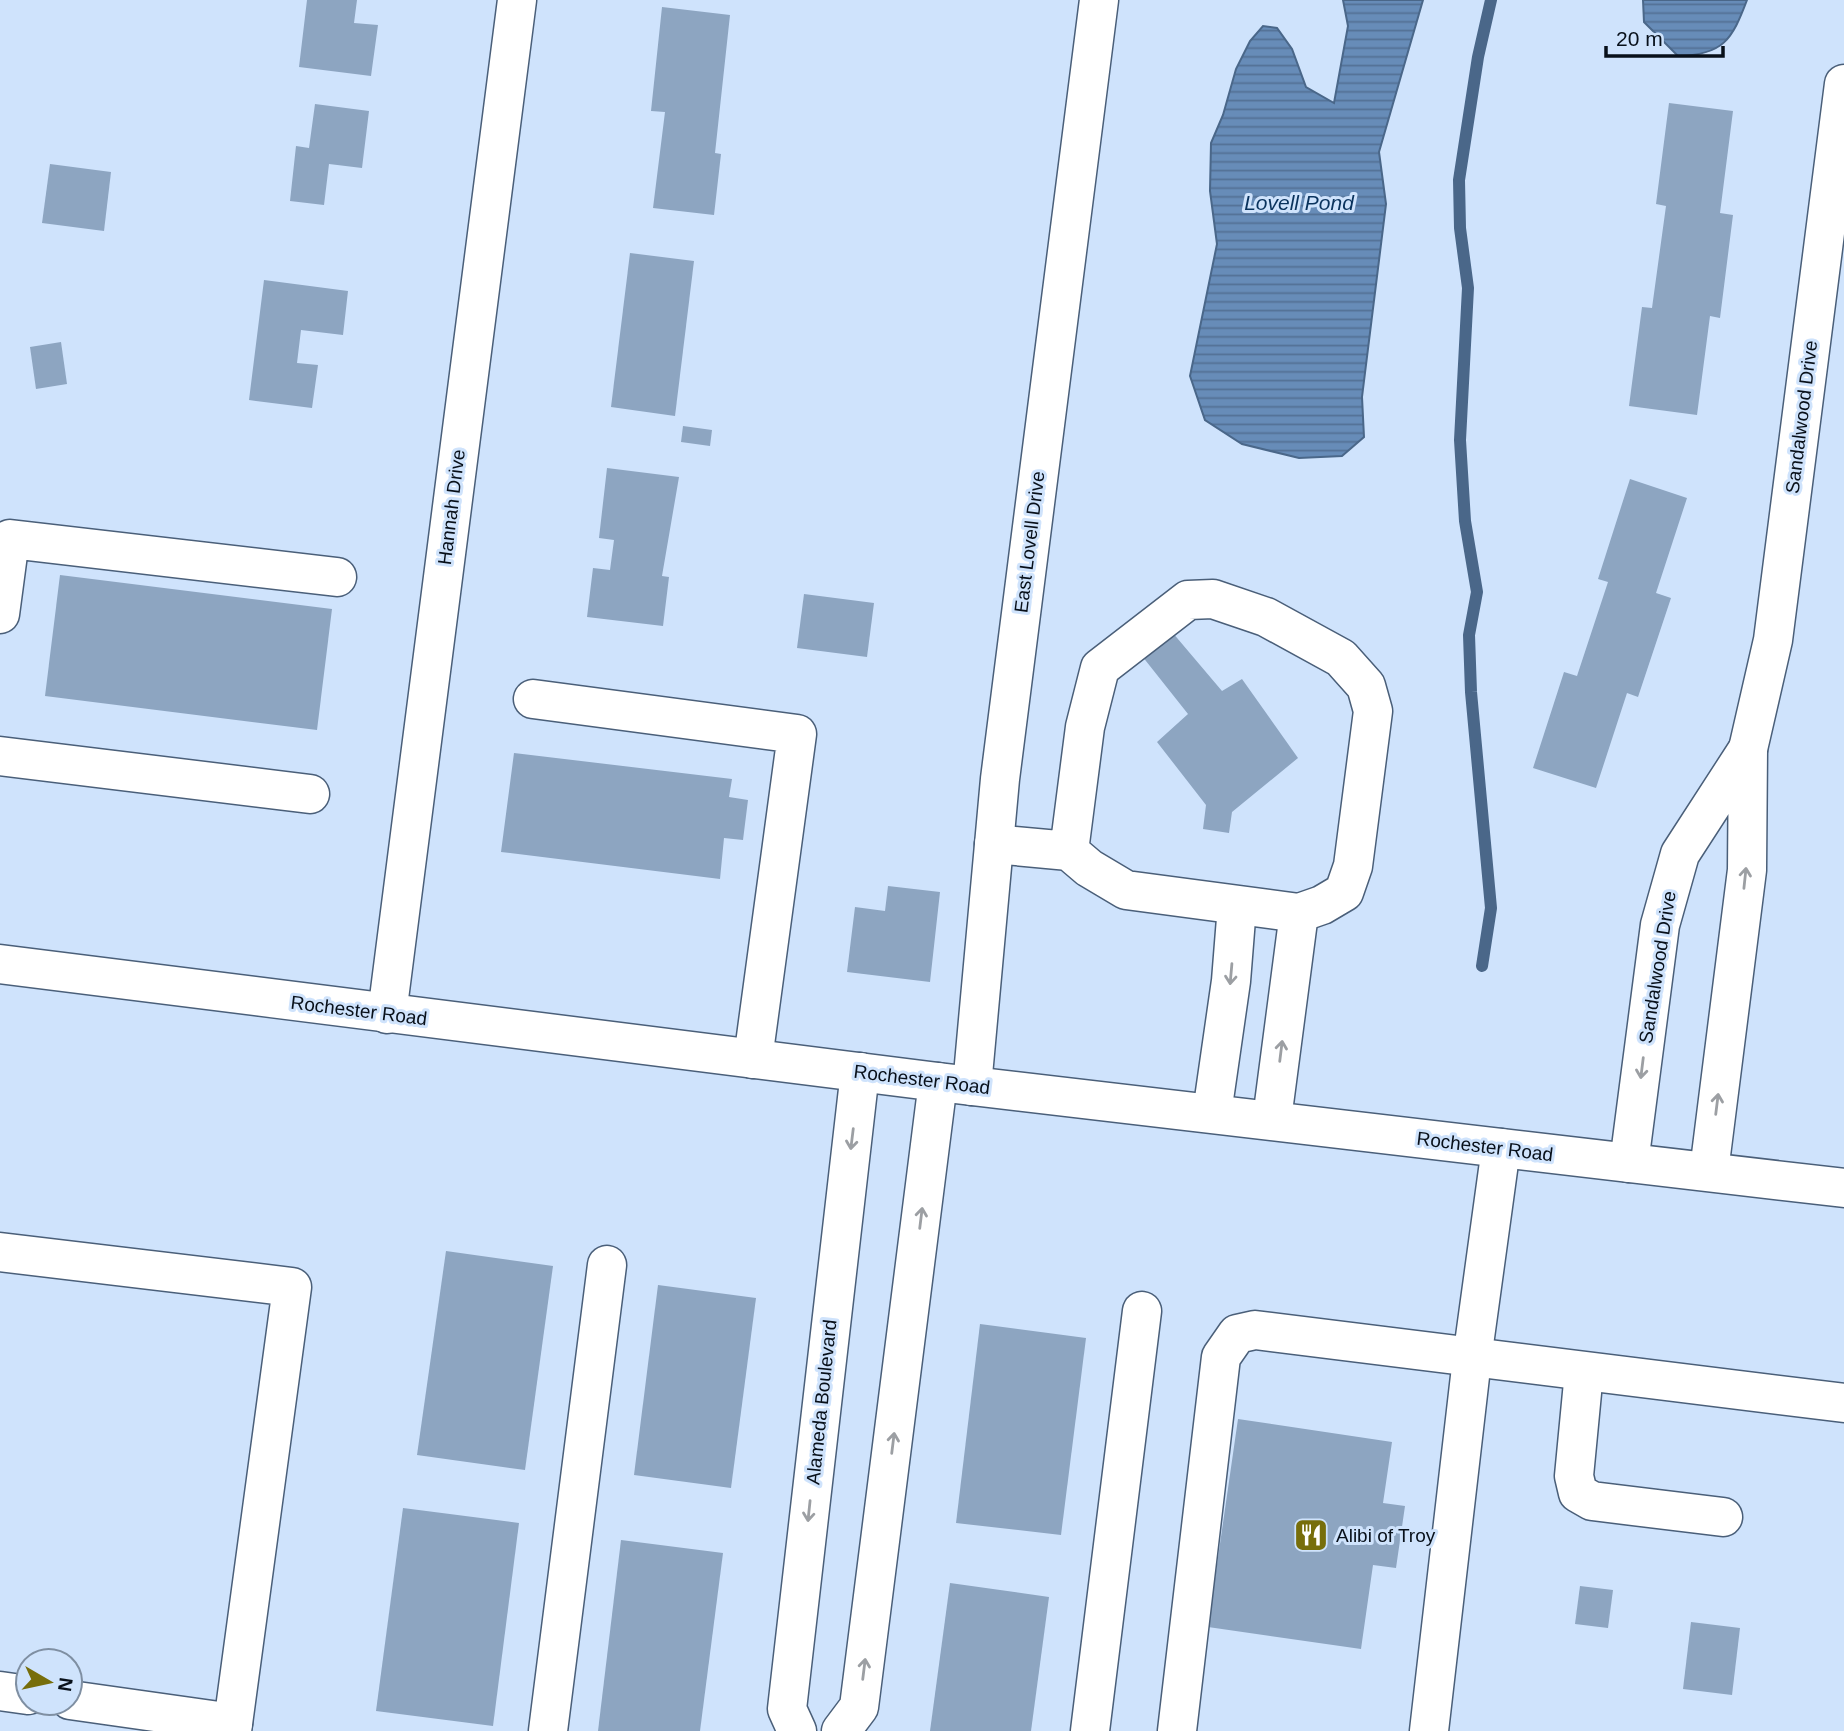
<svg xmlns="http://www.w3.org/2000/svg" width="1844" height="1731" viewBox="0 0 1844 1731" font-family="Helvetica,sans-serif">
<defs>
<pattern id="water-rules" width="6" height="5" patternUnits="userSpaceOnUse" patternTransform="scale(1.75)"><rect width="6" height="5" fill="#678cb8"/><path d="M0 2.5h6" fill="none" stroke="#537195"/></pattern>
</defs>
<rect width="100%" height="100%" fill="#cfe3fc"/>
<g fill="url(#water-rules)" stroke="#4a6789" stroke-width="2">
<path d="M1343 0H1423L1379 152 1386 204 1362 397 1364 437 1342 456 1299 458 1242 444 1205 420 1190 376 1217 244 1210 191 1211 143 1223 115 1236 69 1250 41 1263 26 1277 28 1292 49 1306 87 1334 103 1348 26Z"/>
<path d="M1643 0H1747C1732 40 1723 55 1678 56L1644 22Z"/>
</g>
<g fill="none" stroke-linecap="round" stroke-linejoin="round">
<path stroke="#4a6789" stroke-width="12" d="M1482 966 1491 908 1471 692 1469 635 1477 592 1465 521 1460 440 1468 288 1460 228 1459 180 1478 57 1491 0"/>
</g>
<g fill="#8da5c1">
<path d="M307 0H357L354 23 378 25 371 76 299 67Z"/>
<path d="M662 7 730 15 715 153 721 154 714 215 653 208 665 112 651 111Z"/>
<path d="M1669 103 1733 111 1720 213 1733 215 1720 318 1710 316 1697 415 1629 406 1642 307 1652 308 1666 206 1656 204Z"/>
<path d="M315 104 369 111 362 168 329 164 324 205 290 201 296 146 309 148Z"/>
<path d="M50 164 111 172 104 231 42 223Z"/>
<path d="M630 253 694 261 675 416 611 407Z"/>
<path d="M264 280 348 291 343 335 301 330 297 363 318 365 312 408 249 400Z"/>
<path d="M61 342 67 384 36 389 30 347Z"/>
<path d="M683 426 712 430 710 446 681 442Z"/>
<path d="M607 468 679 477 662 576 669 577 663 626 587 617 593 568 610 570 614 540 599 538Z"/>
<path d="M1630 479 1687 498 1656 593 1671 598 1638 697 1627 693 1596 788 1533 768 1564 672 1577 676 1608 582 1598 579Z"/>
<path d="M60 575 332 609 317 730 45 696Z"/>
<path d="M804 594 874 603 867 657 797 648Z"/>
<path d="M1172 632 1222 691 1242 679 1298 758 1232 812 1229 833 1203 829 1206 805 1157 742 1188 714 1142 656Z"/>
<path d="M514 753 732 779 729 797 748 800 743 840 724 838 720 879 501 852Z"/>
<path d="M888 886 940 892 930 982 847 972 855 907 885 911Z"/>
<path d="M446 1251 553 1266 525 1470 417 1455Z"/>
<path d="M658 1285 756 1298 731 1488 634 1475Z"/>
<path d="M980 1324 1086 1338 1061 1535 956 1523Z"/>
<path d="M1238 1419 1392 1442 1383 1503 1405 1506 1396 1568 1373 1565 1361 1649 1208 1627Z"/>
<path d="M403 1508 519 1523 493 1726 376 1711Z"/>
<path d="M621 1540 723 1553 700 1731H598Z"/>
<path d="M950 1583 1049 1597 1031 1731H930Z"/>
<path d="M1580 1586 1613 1590 1608 1628 1575 1624Z"/>
<path d="M1691 1622 1740 1628 1732 1695 1683 1689Z"/>
</g>
<g fill="none" stroke-linecap="round" stroke-linejoin="round">
<g stroke="#4a5f79" stroke-width="41">
<g id="minor">
<path d="M0 614 10 539 337 577"/>
<path d="M533 699 797 734 753 1059"/>
<path d="M1748 749 1773 640 1844 84"/>
<path d="M0 756 310 794"/>
<path d="M994 844 1069 851 1085 727 1100 668 1188 600 1213 599 1266 617 1341 658 1366 686 1373 711 1353 866 1344 892 1322 905 1299 913 1126 890 1089 868 1069 851"/>
<path d="M387 1014 517 0"/>
<path d="M972 1086 1000 779 1099 0"/>
<path d="M1212 1113 1231 981 1237 906"/>
<path d="M1272 1119 1299 913"/>
<path d="M1629 1163 1660 925 1680 854 1748 749 1747 870 1709 1171"/>
<path d="M0 1252 292 1287 232 1731"/>
<path d="M1584 1372 1574 1476 1578 1493 1592 1501 1723 1517"/>
<path d="M0 1691 28 1695"/>
<path d="M70 1700 233 1723"/>
<path d="M548 1731 607 1265"/>
<path d="M797 1731 787 1709 860 1072"/>
<path d="M841 1731 859 1707 938 1082"/>
<path d="M1090 1731 1142 1311"/>
<path d="M1177 1731 1221 1357 1237 1334 1255 1330 1844 1403"/>
<path d="M1429 1731 1472 1359 1501 1148"/>
</g>
</g>
<g stroke="#4a5f79" stroke-width="41">
<path id="major" d="M0 964 938 1082 1844 1188"/>
</g>
<use href="#minor" stroke="#fff" stroke-width="38"/>
<use href="#major" stroke="#fff" stroke-width="38"/>
</g>
<defs><path id="oneway-shaft" d="M-6 0H5M1.5-3L5.5 0L1.5 3" fill="none" stroke-width="1.6" stroke-linecap="round" stroke-linejoin="round" transform="scale(1.75)"/></defs>
<g stroke="#9c9fa3">
<use href="#oneway-shaft" transform="translate(1745 878) rotate(-84)"/>
<use href="#oneway-shaft" transform="translate(1231 974) rotate(95)"/>
<use href="#oneway-shaft" transform="translate(1281 1051) rotate(-83)"/>
<use href="#oneway-shaft" transform="translate(1642 1068) rotate(97)"/>
<use href="#oneway-shaft" transform="translate(1717 1104) rotate(-83)"/>
<use href="#oneway-shaft" transform="translate(852 1139) rotate(97)"/>
<use href="#oneway-shaft" transform="translate(921 1218) rotate(-83)"/>
<use href="#oneway-shaft" transform="translate(893 1443) rotate(-83)"/>
<use href="#oneway-shaft" transform="translate(809 1511) rotate(96)"/>
<use href="#oneway-shaft" transform="translate(864 1669) rotate(-83)"/>
</g>
<defs>
<g id="restaurant-square" transform="scale(1.75)"><rect x="-9" y="-9" width="18" height="18" rx="4" fill="#776e0b" stroke="#cfe3fc"/><path d="M-5-6h1v4h1v-4h1v4h1v-4h1v5L-1.5 .5V6h-2V.5L-5-1ZM5-6V6H3V1.5H1.5Q1.5-4 5-6Z" fill="#fff"/></g>
</defs>
<g fill-rule="evenodd">
<use href="#restaurant-square" x="1311" y="1535"/>
</g>
<g text-anchor="middle" stroke-width="6" stroke-linejoin="round" paint-order="stroke">
<g font-size="19" fill="#08101a" stroke="#cfe3fc">
<text transform="translate(1801 417) rotate(-83)" y="7">Sandalwood Drive</text>
<text transform="translate(451 507) rotate(-83)" y="7">Hannah Drive</text>
<text transform="translate(1029 542) rotate(-83)" y="7">East Lovell Drive</text>
<text transform="translate(1657 967) rotate(-81)" y="7">Sandalwood Drive</text>
<text transform="translate(359 1010) rotate(7)" y="7">Rochester Road</text>
<text transform="translate(922 1079) rotate(7)" y="7">Rochester Road</text>
<text transform="translate(1485 1146) rotate(7)" y="7">Rochester Road</text>
<text transform="translate(821 1402) rotate(-84)" y="7">Alameda Boulevard</text>
</g>
<g font-size="19" fill="#08101a" stroke="#cfe3fc" text-anchor="start">
<text x="1336" y="1542">Alibi of Troy</text>
</g>
<g font-size="21" font-style="italic" fill="#0a335d" stroke="#cfe3fc">
<text x="1299" y="210">Lovell Pond</text>
</g>
</g>
<g transform="translate(49 1682) rotate(99)"><circle r="33" fill="#cfe3fc" stroke="#7f8fa2" stroke-width="2"/>
<path d="M0-5L12 26L0 18L-12 26Z" fill="#776e0b"/>
<text y="-10" font-size="19" font-weight="bold" text-anchor="middle" fill="#08101a">N</text>
</g>
<path d="M1606 46v10h117v-10" fill="none" stroke="#08101a" stroke-width="3.5"/>
<text x="1616" y="46" font-size="21" fill="#08101a" stroke="#cfe3fc" stroke-width="5" paint-order="stroke">20 m</text>
</svg>
